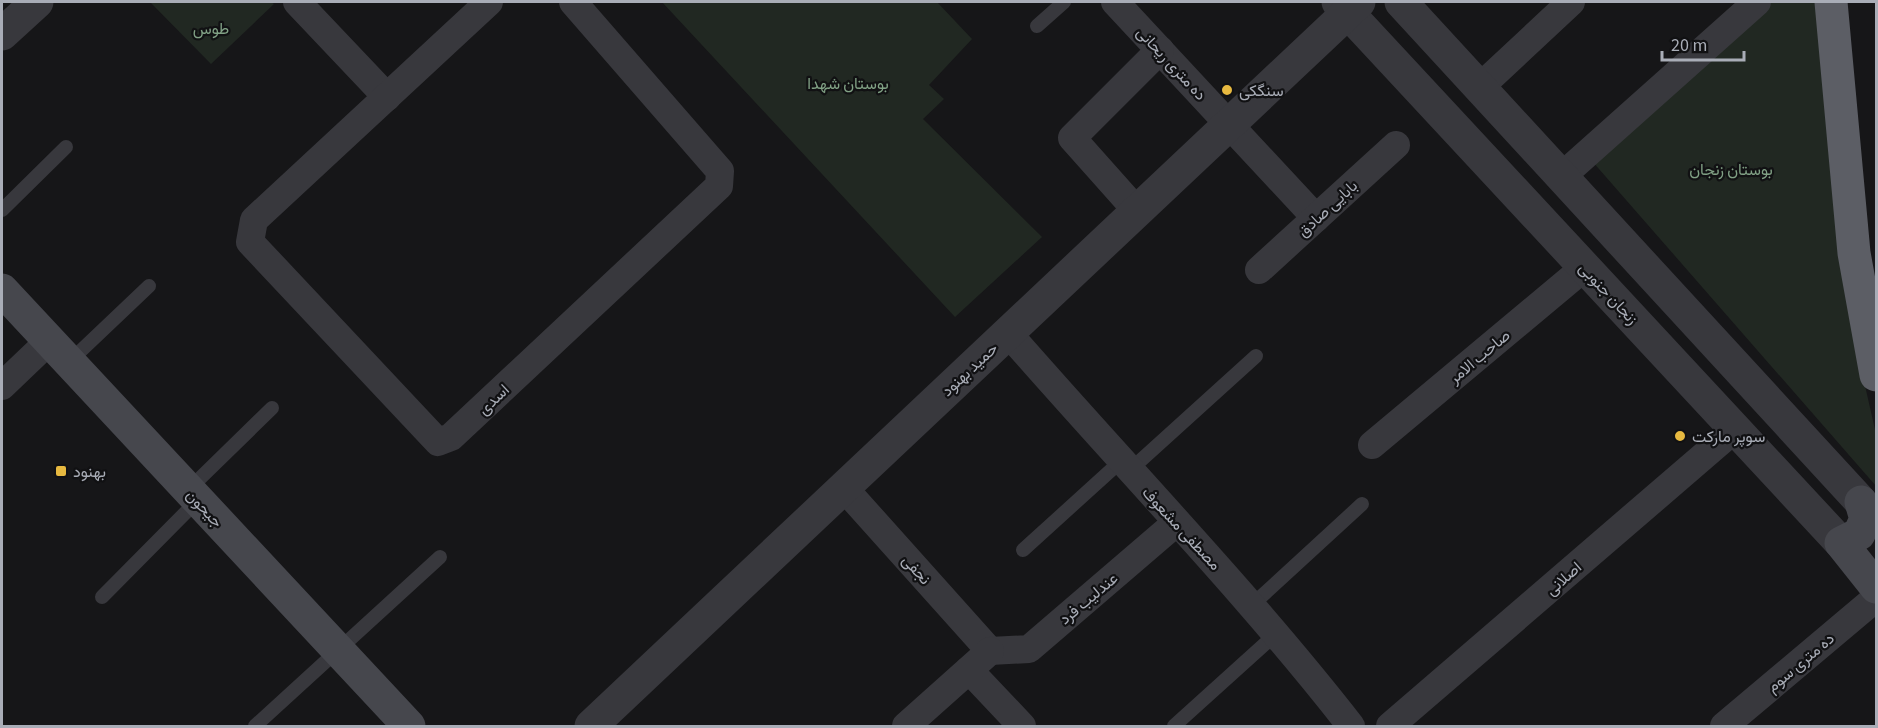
<svg xmlns="http://www.w3.org/2000/svg" width="1878" height="728" viewBox="0 0 1878 728" font-family="'Source Sans 3',Vazirmatn,sans-serif">
<rect width="100%" height="100%" fill="#161618"/>
<g fill="#212822">
<path d="M150 2H271L274 4 211 64Z"/>
<path d="M662 2H937L972 39 929 85 944 99 923 119 1042 237 955 317Z"/>
<path d="M1765 2H1819L1856 346 1876 434V486L1592 161Z"/>
</g>
<g fill="none" stroke-linecap="round" stroke-linejoin="round">
<g stroke="#38383d" stroke-width="14">
<path d="M1037 26 1064 2"/>
<path d="M2 210 66 147"/>
<path d="M69 362 149 286"/>
<path d="M1129 471 1256 356"/>
<path d="M188 490 272 408"/>
<path d="M1023 550 1120 462"/>
<path d="M102 597 198 500"/>
<path d="M1252 605 1362 504"/>
<path d="M255 726 440 557"/>
<path d="M1174 726 1277 633"/>
</g>
<g stroke="#38383d" stroke-width="28">
<path d="M297 2 387 97"/>
<path d="M489 2 254 220 250 242 438 442 451 437 719 186 720 171 573 2"/>
<path d="M1115 2 1316 218"/>
<path d="M1480 87 1571 2"/>
<path d="M1562 176 1757 2"/>
<path d="M1137 211 1072 138 1160 50"/>
<path d="M1259 270 1396 145"/>
<path d="M1008 333C1122 464 1244 589 1351 726"/>
<path d="M2 386 49 341"/>
<path d="M1372 445 1585 267"/>
<path d="M844 488 990 651"/>
<path d="M990 651 1029 649 1177 522"/>
<path d="M969 670 1022 726"/>
<path d="M906 726 990 651"/>
<path d="M1390 726 1735 429"/>
<path d="M1724 726 1876 598"/>
</g>
<g stroke="#38383d" stroke-width="33">
<path d="M1338 2 1841 543"/>
<path d="M1401 2 1861 502"/>
<path d="M2 34 37 2"/>
<path d="M591 726 1359 2"/>
</g>
<g stroke="#46474d" stroke-width="33">
<path d="M2 290 409 726"/>
<path d="M1861 502 1866 519 1859 534 1841 543 1876 587"/>
</g>
<path stroke="#5c5e65" stroke-width="33" d="M1831 2 1854 253 1876 375"/>
</g>
<g fill="#e7b940" stroke="#111113" stroke-width="2">
<circle cx="1227" cy="90" r="6"/>
<circle cx="1680" cy="436" r="6"/>
<rect x="55" y="465" width="12" height="12" rx="3"/>
</g>
<g text-anchor="middle" stroke-width="4.5" stroke-linejoin="round" paint-order="stroke">
<g font-size="16" fill="#81a185" stroke="#111113">
<text x="211" y="34">طوس</text>
<text x="848" y="89">بوستان شهدا</text>
<text x="1731" y="175">بوستان زنجان</text>
</g>
<g font-size="16" fill="#a9adb7" stroke="#111113">
<text transform="translate(1172 63) rotate(47)" y="6">ده متری ریحانی</text>
<text transform="translate(1327 208) rotate(-43)" y="6">بابایی صادق</text>
<text transform="translate(1609 293) rotate(47)" y="6">زنجان جنوبی</text>
<text transform="translate(1479 356) rotate(-40)" y="6">صاحب الامر</text>
<text transform="translate(969 369) rotate(-43)" y="6">حمید بهنود</text>
<text transform="translate(493 399) rotate(-43)" y="6">اسدی</text>
<text transform="translate(205 508) rotate(47)" y="6">جیحون</text>
<text transform="translate(1182 528) rotate(47)" y="6">مصطفی مشعوف</text>
<text transform="translate(917 569) rotate(48)" y="6">نجفی</text>
<text transform="translate(1563 578) rotate(-41)" y="6">اصلانی</text>
<text transform="translate(1088 598) rotate(-40)" y="6">عندلیب فرد</text>
<text transform="translate(1800 662) rotate(-40)" y="6">ده متری سوم</text>
</g>
<g font-size="16" fill="#a9adb7" stroke="#111113" text-anchor="start">
<text x="1239" y="96">سنگکی</text>
<text x="1692" y="442">سوپر مارکت</text>
<text x="73" y="477">بهنود</text>
</g>
</g>
<rect width="1878" height="728" fill="none" stroke="#a9adb7" stroke-width="6"/>
<path d="M1662 51v9h82v-9" fill="none" stroke="#a9adb7" stroke-width="3"/>
<text x="1671" y="51" font-size="18" fill="#a9adb7" stroke="#111113" stroke-width="4.5" paint-order="stroke">20 m</text>
</svg>
